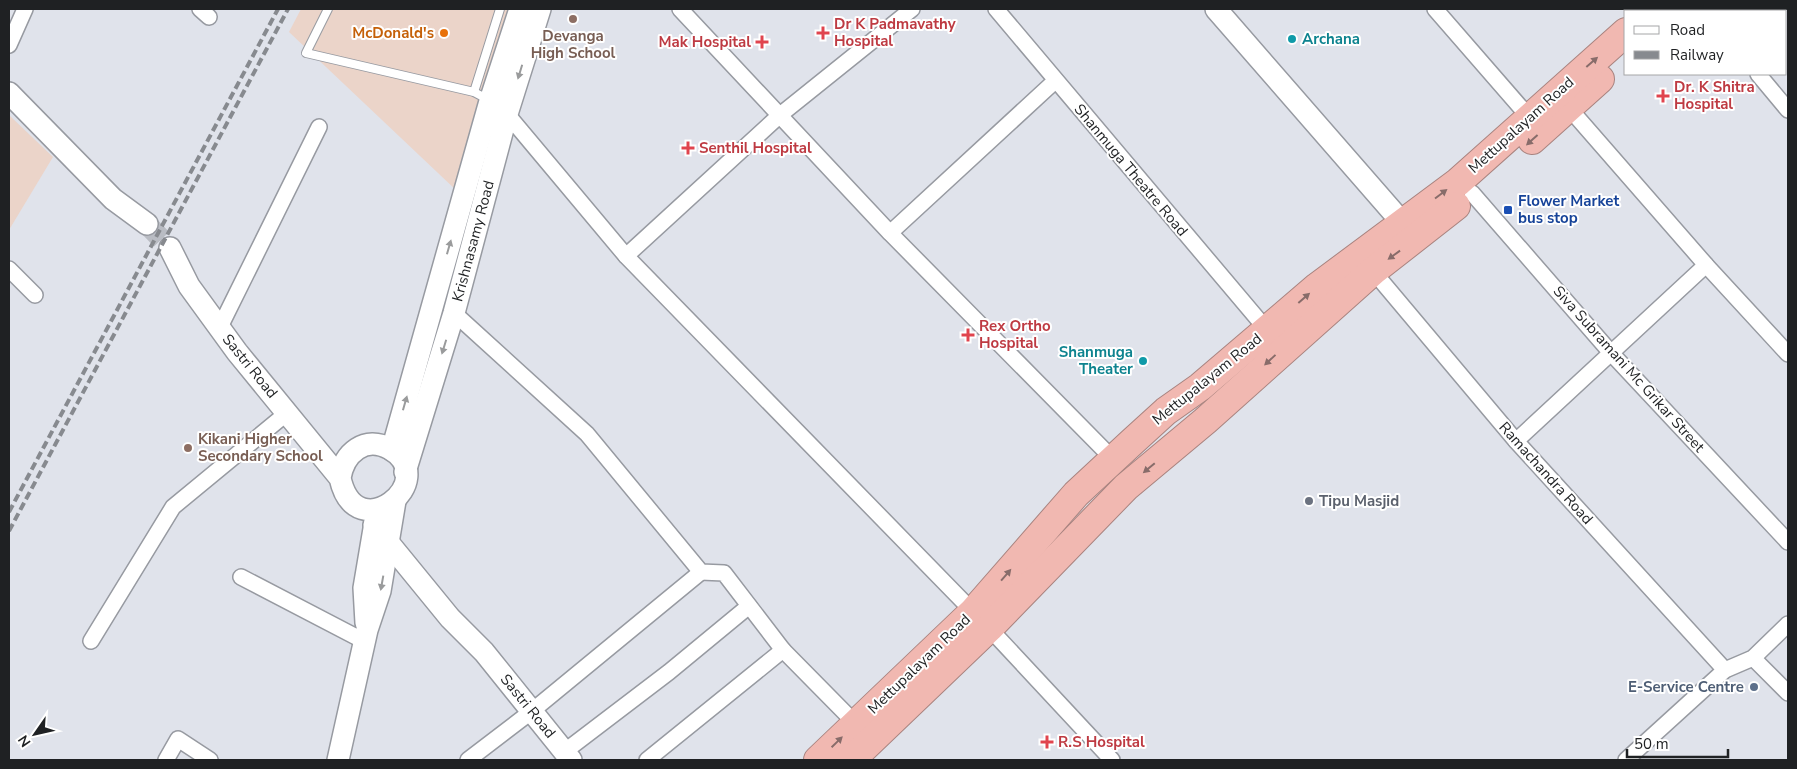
<svg xmlns="http://www.w3.org/2000/svg" width="1797" height="769" viewBox="0 0 1797 769" font-family="'Nunito Sans',sans-serif">
<rect width="100%" height="100%" fill="#e0e3eb"/>
<g fill="#ebd4c9">
<path d="M301 9H514L457 191 289 32Z"/>
<path d="M9 115 53 157 9 230Z"/>
</g>
<g fill="none" stroke-linecap="round" stroke-linejoin="round">
<path stroke="#b9bcc3" stroke-width="21" stroke-dasharray="21 11" stroke-linecap="butt" d="M147 224 170 248"/>
<g stroke="#979aa1" stroke-width="10">
<g id="lane">
<path d="M328 9 306 53 474 92 489 100"/>
<path d="M474 92 500 9"/>
</g>
</g>
<g stroke="#979aa1" stroke-width="18">
<g id="street">
<path d="M200 9 209 17"/>
<path d="M680 9 890 233 1114 460"/>
<path d="M996 9 1267 330"/>
<path d="M1435 9 1529 117"/>
<path d="M1705 9 1707 11"/>
<path d="M9 45 25 9"/>
<path d="M1758 74 1788 110"/>
<path d="M1569 108 1706 265 1788 354"/>
<path d="M507 114 626 256 989 628 1112 760"/>
<path d="M1472 193 1612 354 1788 542"/>
<path d="M890 233 1055 81"/>
<path d="M626 256 780 115 912 9"/>
<path d="M9 269 35 295"/>
<path d="M1373 271 1516 441 1725 670"/>
<path d="M454 313 587 434 701 572 724 573 783 650 856 724"/>
<path d="M223 321 319 127"/>
<path d="M1516 441 1706 265"/>
<path d="M241 577 364 641"/>
<path d="M91 641 173 507 287 413"/>
<path d="M1753 658 1788 693"/>
<path d="M564 752 669 672 749 606"/>
<path d="M166 760 178 739 210 760"/>
<path d="M468 760 532 711 701 572"/>
<path d="M647 760 783 650"/>
<path d="M1626 760 1725 670 1753 658 1788 624"/>
</g>
</g>
<g stroke="#979aa1" stroke-width="24">
<g id="secondary">
<path d="M1216 9 1413 235"/>
<path d="M9 93 113 199 147 224"/>
<path d="M170 248 189 286 237 352 340 478C356 551 443 480 390 449 365 435 344 453 340 478"/>
<path d="M392 450 490 101 520 9"/>
<path d="M405 472 454 313 507 114 540 9"/>
<path d="M374 525 450 618 484 652 571 760"/>
<path d="M366 623 364 588 376 517"/>
<path d="M338 760 367 630 380 591 395 501"/>
</g>
</g>
<g stroke="#a8837f" stroke-width="30">
<g id="highway">
<path d="M1649 11 1652 9"/>
<path d="M1673 11 1676 9"/>
<path d="M1532 140 1600 79"/>
<path d="M818 760 973 612 1076 494 1132 442 1166 411 1200 387 1317 287 1458 182 1626 32"/>
<path d="M851 760 989 628 1126 487 1205 421 1373 271 1456 206"/>
</g>
</g>
<use href="#lane" stroke="#fff" stroke-width="8"/>
<use href="#street" stroke="#fff" stroke-width="15"/>
<use href="#secondary" stroke="#fff" stroke-width="21"/>
<use href="#highway" stroke="#f1b8b1" stroke-width="28"/>
<g stroke="#878a8f" stroke-width="4" stroke-dasharray="8 4" stroke-linecap="butt">
<path d="M9 512 278 9"/>
<path d="M9 531 288 9"/>
</g>
</g>
<defs><path id="oneway-solid" d="M-6-.8H1V-3.2L6.5 0L1 3.2V.8H-6Z" transform="scale(1.25)"/></defs>
<g fill="#886c6a">
<use href="#oneway-solid" transform="translate(1592 62) rotate(-41)"/>
<use href="#oneway-solid" transform="translate(1532 140) rotate(138)"/>
<use href="#oneway-solid" transform="translate(1441 194) rotate(-37)"/>
<use href="#oneway-solid" transform="translate(1394 255) rotate(144)"/>
<use href="#oneway-solid" transform="translate(1304 298) rotate(-41)"/>
<use href="#oneway-solid" transform="translate(1270 360) rotate(137)"/>
<use href="#oneway-solid" transform="translate(1149 468) rotate(140)"/>
<use href="#oneway-solid" transform="translate(1006 575) rotate(-49)"/>
<use href="#oneway-solid" transform="translate(837 742) rotate(-44)"/>
</g>
<g fill="#9a9b9c">
<use href="#oneway-solid" transform="translate(520 72) rotate(107)"/>
<use href="#oneway-solid" transform="translate(449 247) rotate(-74)"/>
<use href="#oneway-solid" transform="translate(444 347) rotate(107)"/>
<use href="#oneway-solid" transform="translate(405 403) rotate(-74)"/>
<use href="#oneway-solid" transform="translate(382 583) rotate(100)"/>
</g>
<g fill="#8d6e63" stroke="#fff" stroke-width="2">
<circle cx="573" cy="19" r="5"/>
<circle cx="188" cy="448" r="5"/>
</g>
<circle fill="#e8710a" stroke="#fff" stroke-width="2" cx="444" cy="33" r="5"/>
<g fill="#e0444e" stroke="#fff" stroke-width="2">
<path d="M820.5 25.5h5v5h5v5h-5v5h-5v-5h-5v-5h5z"/>
<path d="M759.5 34.5h5v5h5v5h-5v5h-5v-5h-5v-5h5z"/>
<path d="M1660.5 88.5h5v5h5v5h-5v5h-5v-5h-5v-5h5z"/>
<path d="M685.5 140.5h5v5h5v5h-5v5h-5v-5h-5v-5h5z"/>
<path d="M965.5 327.5h5v5h5v5h-5v5h-5v-5h-5v-5h5z"/>
<path d="M1044.5 734.5h5v5h5v5h-5v5h-5v-5h-5v-5h5z"/>
</g>
<g fill="#0f9aa8" stroke="#fff" stroke-width="2">
<circle cx="1292" cy="39" r="5"/>
<circle cx="1143" cy="361" r="5"/>
</g>
<rect fill="#1a4fb4" stroke="#fff" stroke-width="2" x="1503" y="205" width="10" height="10" rx="2.5"/>
<circle fill="#6b7280" stroke="#fff" stroke-width="2" cx="1309" cy="501" r="5"/>
<circle fill="#5c6f8a" stroke="#fff" stroke-width="2" cx="1754" cy="687" r="5"/>
<g text-anchor="middle" stroke-width="4" stroke-linejoin="round" paint-order="stroke">
<g font-size="15" font-weight="bold" fill="#be3a42" stroke="#fff" text-anchor="start">
<text x="834" y="29">Dr K Padmavathy<tspan x="834" dy="17">Hospital</tspan></text>
<text x="751" y="47" text-anchor="end">Mak Hospital</text>
<text x="1674" y="92">Dr. K Shitra<tspan x="1674" dy="17">Hospital</tspan></text>
<text x="699" y="153">Senthil Hospital</text>
<text x="979" y="331">Rex Ortho<tspan x="979" dy="17">Hospital</tspan></text>
<text x="1058" y="747">R.S Hospital</text>
</g>
<g font-size="15" font-weight="bold" fill="#c56008" stroke="#fff" text-anchor="end">
<text x="434" y="38">McDonald's</text>
</g>
<g font-size="15" font-weight="bold" fill="#785e54" stroke="#fff">
<text x="573" y="41">Devanga<tspan x="573" dy="17">High School</tspan></text>
<text x="198" y="444" text-anchor="start">Kikani Higher<tspan x="198" dy="17">Secondary School</tspan></text>
</g>
<g font-size="15" font-weight="bold" fill="#0d838f" stroke="#fff" text-anchor="start">
<text x="1302" y="44">Archana</text>
<text x="1133" y="357" text-anchor="end">Shanmuga<tspan x="1133" dy="17">Theater</tspan></text>
</g>
<g font-size="15" fill="#1f2123" stroke="#fff">
<text transform="translate(1521 125) rotate(-42)" y="5">Mettupalayam Road</text>
<text transform="translate(1131 170) rotate(50)" y="5">Shanmuga Theatre Road</text>
<text transform="translate(473 241) rotate(-75)" y="5">Krishnasamy Road</text>
<text transform="translate(250 366) rotate(51)" y="5">Sastri Road</text>
<text transform="translate(1629 369) rotate(48)" y="5">Siva Subramani Mc Grikar Street</text>
<text transform="translate(1207 379) rotate(-39)" y="5">Mettupalayam Road</text>
<text transform="translate(1546 473) rotate(48)" y="5">Ramachandra Road</text>
<text transform="translate(919 664) rotate(-44)" y="5">Mettupalayam Road</text>
<text transform="translate(528 706) rotate(51)" y="5">Sastri Road</text>
</g>
<g font-size="15" font-weight="bold" fill="#164399" stroke="#fff" text-anchor="start">
<text x="1518" y="206">Flower Market<tspan x="1518" dy="17">bus stop</tspan></text>
</g>
<g font-size="15" font-weight="bold" fill="#5b616d" stroke="#fff" text-anchor="start">
<text x="1319" y="506">Tipu Masjid</text>
</g>
<g font-size="15" font-weight="bold" fill="#4e5e75" stroke="#fff" text-anchor="end">
<text x="1744" y="692">E-Service Centre</text>
</g>
</g>
<rect width="1797" height="769" fill="none" stroke="#1f2123" stroke-width="20"/>
<rect x="1624" y="10" width="162" height="65" fill="#ffffff" stroke="#a5a6a7"/>
<rect x="1634" y="26" width="25" height="8" fill="#ffffff" stroke="#a5a6a7"/>
<text x="1670" y="35" font-size="15" fill="#1f2123">Road</text>
<rect x="1634" y="51" width="25" height="8" fill="#878a8f" stroke="#a5a6a7"/>
<text x="1670" y="60" font-size="15" fill="#1f2123">Railway</text>
<g transform="translate(35 734) rotate(236)" stroke="#ffffff" stroke-width="4" paint-order="stroke">
<path d="M0-4L9 19L0 12L-9 19Z" fill="#1f2123"/>
<text y="-8" font-size="14" font-weight="bold" text-anchor="middle" fill="#1f2123">N</text>
</g>
<path d="M1627 749v8h101v-8" fill="none" stroke="#1f2123" stroke-width="2.5"/>
<text x="1634" y="749" font-size="15" fill="#1f2123" stroke="#ffffff" stroke-width="4" paint-order="stroke">50 m</text>
</svg>
